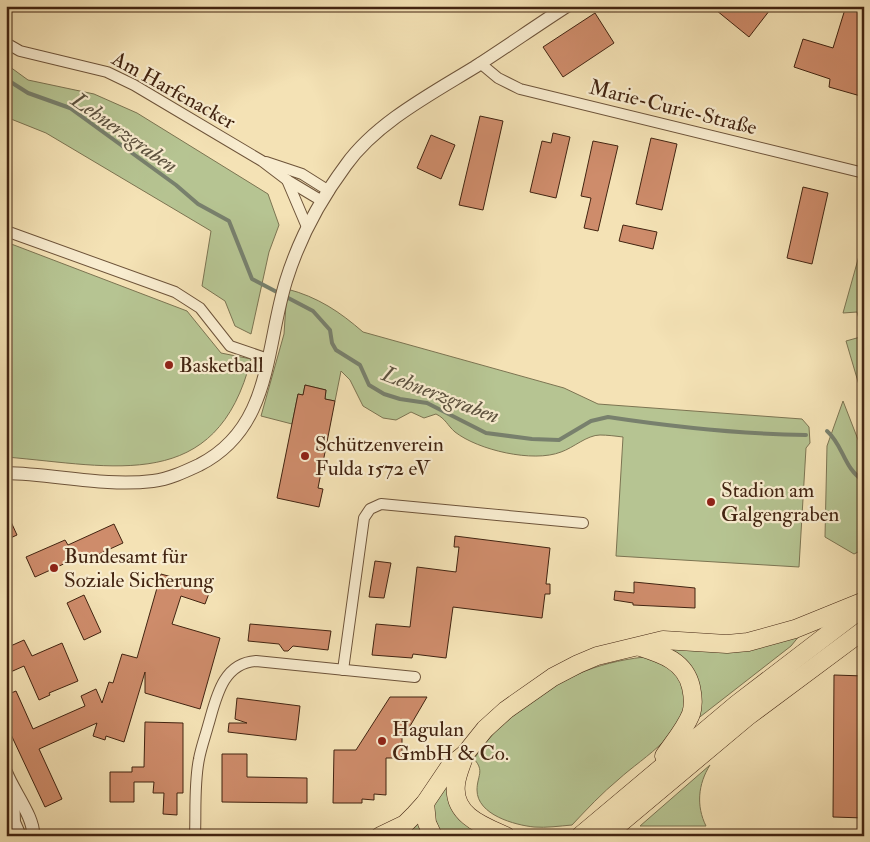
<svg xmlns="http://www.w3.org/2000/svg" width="870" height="842" viewBox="0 0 870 842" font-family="'IM FELL Double Pica',serif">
<rect width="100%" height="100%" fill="#f4e2b5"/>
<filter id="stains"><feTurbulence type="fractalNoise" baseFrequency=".004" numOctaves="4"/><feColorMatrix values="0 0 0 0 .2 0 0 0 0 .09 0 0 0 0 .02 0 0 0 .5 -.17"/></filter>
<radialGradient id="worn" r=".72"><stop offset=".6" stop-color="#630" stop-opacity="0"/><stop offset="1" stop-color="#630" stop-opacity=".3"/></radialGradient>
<g fill="#b6c492" stroke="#7c7452">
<path d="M6 64 28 80 94 94 137 113 268 194 279 225 269 252 251 334 235 326 225 301 202 286 211 231 46 133 6 117Z"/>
<path d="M864 238V332H863L857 312 843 313Z"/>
<path d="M6 242 187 311 221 353 251 359C217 495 114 466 6 457Z"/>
<path d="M287 289C318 297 340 312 363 332L564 388 598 404 802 419 809 427 810 443 806 448 799 567 616 556 623 437C615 436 607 435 600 435 587 435 573 448 561 452 533 463 478 450 455 432 447 425 446 419 436 414L424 418 411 412 396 420 383 418 363 406 350 380 341 371 335 401 325 399 326 390 305 385 303 395 298 394 292 424 261 416 284 334Z"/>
<path d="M864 336V402L846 341Z"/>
<path d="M843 401 864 455V549L854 554 825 537 827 446Z"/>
<path d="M800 635 791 646 696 720 697 712 663 648Z"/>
<path d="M644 657C662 663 681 670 685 692 692 730 643 757 619 779 602 793 587 809 572 825 560 826 546 828 534 827 515 825 477 815 477 790 477 776 485 771 474 759 487 738 503 723 522 709 561 678 594 663 644 657Z"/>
<path d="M710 765C698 784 696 806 706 826H640Z"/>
<path d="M448 777 476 832 475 833 441 835C428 805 434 805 448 777Z"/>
<path d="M419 817 427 836 397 835Z"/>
</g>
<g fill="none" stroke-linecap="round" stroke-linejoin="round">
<g stroke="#78806d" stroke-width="4">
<path d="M6 79 28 93 70 108 176 185 198 204 229 221 252 279 313 311 330 330 332 343 336 350 360 365 369 385 384 394 400 399 427 403 486 433 532 439 559 440 591 421 608 417C674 427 740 434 806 435"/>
<path d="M827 431C844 446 843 468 864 481"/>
</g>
</g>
<g fill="#ce8c6b" stroke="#422411">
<path d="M711 6H773L749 37Z"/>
<path d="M846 6H864V97L829 87 830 79 794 67 803 39 833 48Z"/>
<path d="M595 13 614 43 563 77 543 47Z"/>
<path d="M480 116 503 121 483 210 459 205Z"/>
<path d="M553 133 570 137 556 198 530 192 542 141 551 143Z"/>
<path d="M431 135 455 145 441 179 417 168Z"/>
<path d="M651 138 677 144 662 210 636 204Z"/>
<path d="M593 141 618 146 598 231 584 228 591 198 581 196Z"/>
<path d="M803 187 828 193 812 264 787 258Z"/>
<path d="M623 225 657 232 653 249 619 241Z"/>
<path d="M305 385 326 390 325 399 335 401 318 488 323 489 319 507 277 498 298 394 303 395Z"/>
<path d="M6 511 17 535 6 540Z"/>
<path d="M114 524 123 543 86 560 81 561 79 557 35 577 26 557 65 540 68 545Z"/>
<path d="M455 536 550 548 546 584H550V594H545L542 618 453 607 446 658 413 654 412 658 372 655 376 624 410 627 417 567 456 572 459 547H454Z"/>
<path d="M375 561 391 563 384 598 369 597Z"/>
<path d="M161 574 211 588 205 604 181 596 172 624 220 638 200 709 145 693V672L124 742 106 736 105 740 93 736 97 723 39 749 62 799 45 807 6 724V695L16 691 33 729 85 706 81 696 96 689 102 703 109 682 113 683 122 654 137 658Z"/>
<path d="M634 582 695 588V608L633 605V603L614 600 615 591 634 593Z"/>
<path d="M84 595 101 632 84 640 67 603Z"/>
<path d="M250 624 331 631 328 650 293 646 288 651H284L279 644 248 641Z"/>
<path d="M24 640 32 656 62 643 78 681 49 693 50 695 39 700 24 666 6 674V648Z"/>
<path d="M834 675 864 676V818L833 817Z"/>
<path d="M390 697H427L406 733H402V758H386V795L374 794V800L362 799V803H333L334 750H356Z"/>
<path d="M237 698 300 706 296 740 228 732 229 723H247L235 719Z"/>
<path d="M145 722 183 723V793H177V815L163 814 164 793H153L154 782H134V802H110V772H132V767H144Z"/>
<path d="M222 754H247V777L307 778V803L222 802Z"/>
</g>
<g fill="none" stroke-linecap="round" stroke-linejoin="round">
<g stroke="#6e543a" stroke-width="12">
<g id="minor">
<path d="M6 43 20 51 107 72 134 85 262 161 287 180 322 201"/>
<path d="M480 63 498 78 520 89 864 173"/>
<path d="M266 162 302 174 329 191"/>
<path d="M287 180 307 227"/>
<path d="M6 231 175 292 200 308 230 346 268 359"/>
<path d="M343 670 364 518 370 509 381 504 583 523"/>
<path d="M195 836C196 811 194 783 199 759 201 748 205 737 208 726 216 699 222 663 256 661L415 677"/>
</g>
</g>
<g stroke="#6e543a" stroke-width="14">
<g id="tertiary">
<path d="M6 473C55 474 104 487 153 481 169 479 184 472 199 465 272 428 265 349 286 281 299 239 320 200 346 165 376 123 431 94 475 67 506 47 536 26 567 6"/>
<path d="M6 772C13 791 35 818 33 836"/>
<path d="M13 793 14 822 20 836"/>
</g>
</g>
<g stroke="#422411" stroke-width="19">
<g id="trunk">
<path d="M640 647C662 654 685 661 691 687 693 696 694 705 691 714 685 729 673 743 664 756"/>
<path d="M465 754C462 764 457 774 456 784 452 815 483 826 506 836"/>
<path d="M425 803 427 823 433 836"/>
<path d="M380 836 405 824 415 814 425 803 450 766 465 754 485 729 506 710 553 677 578 664 597 656 663 640 727 644 748 642 795 629 864 601"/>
<path d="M580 836 737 704 861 609"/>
<path d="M605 836 747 717 864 630"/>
</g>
</g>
<use href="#minor" stroke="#f8eccf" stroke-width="10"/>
<use href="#tertiary" stroke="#f8eccf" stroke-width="12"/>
<use href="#trunk" stroke="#f4e2b5" stroke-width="18"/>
</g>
<g fill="#8f2418" stroke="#f8eccf" stroke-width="2">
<circle cx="169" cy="365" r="5"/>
<circle cx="305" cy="456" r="5"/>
<circle cx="711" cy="502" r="5"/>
<circle cx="54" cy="568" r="5"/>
<circle cx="382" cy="741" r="5"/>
</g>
<g text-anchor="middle" stroke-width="4.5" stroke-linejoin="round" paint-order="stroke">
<g font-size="21" fill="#422411" stroke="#f8eccf">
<text transform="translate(174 90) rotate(29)" y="7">Am Harfenacker</text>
<text transform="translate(673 107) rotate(14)" y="7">Marie-Curie-Straße</text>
</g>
<g font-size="21" fill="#422411" stroke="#f8eccf" text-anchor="start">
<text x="179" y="372">Basketball</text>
<text x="315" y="451">Schützenverein<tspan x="315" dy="24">Fulda 1572 eV</tspan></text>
<text x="721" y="497">Stadion am<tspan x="721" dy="24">Galgengraben</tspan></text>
<text x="64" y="563">Bundesamt für<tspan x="64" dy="24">Soziale Sicherung</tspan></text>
<text x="392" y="736">Hagulan<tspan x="392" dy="24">GmbH &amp; Co.</tspan></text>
</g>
<g font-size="22" font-style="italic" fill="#5d523f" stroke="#f8eccf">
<text transform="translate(125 132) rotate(35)" y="8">Lehnerzgraben</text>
<text transform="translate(441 394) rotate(21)" y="8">Lehnerzgraben</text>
</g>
</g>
<rect width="870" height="842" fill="none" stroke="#f4e2b5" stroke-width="25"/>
<rect x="8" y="8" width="855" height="827" fill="none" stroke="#422411" stroke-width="2.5"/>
<rect x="12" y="12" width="845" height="817" fill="none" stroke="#422411"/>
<rect width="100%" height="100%" filter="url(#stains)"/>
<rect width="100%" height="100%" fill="url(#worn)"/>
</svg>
